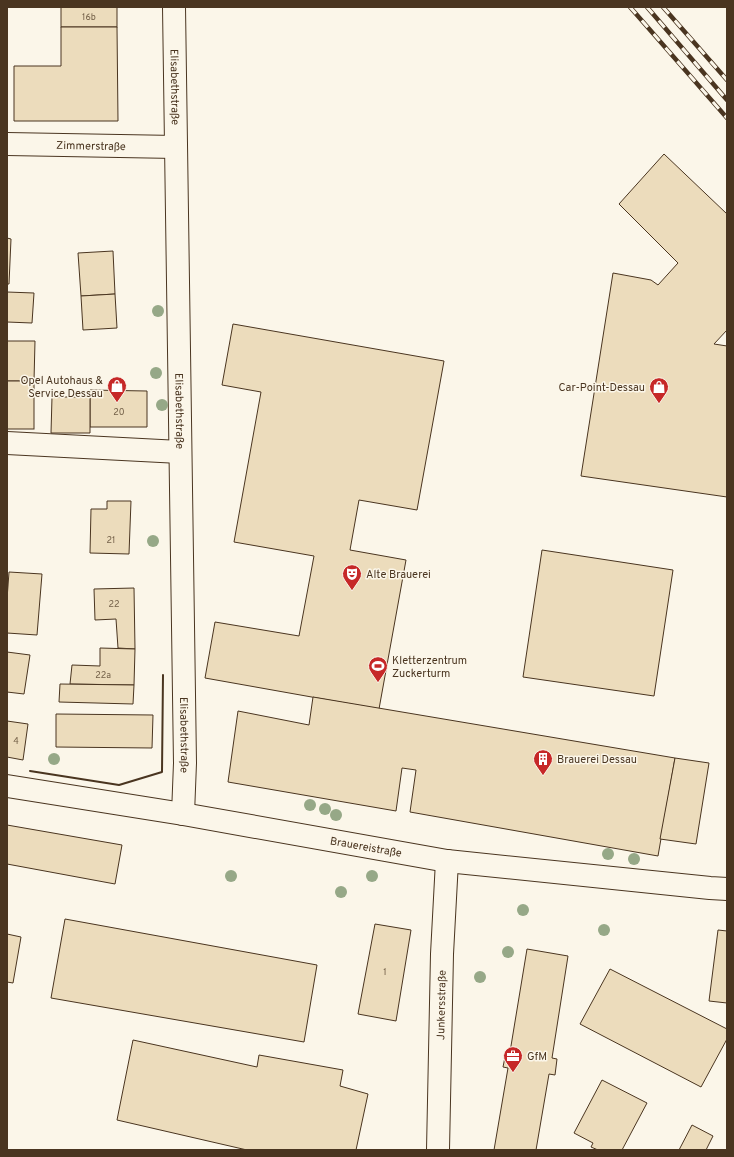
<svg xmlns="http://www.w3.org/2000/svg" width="734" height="1157" viewBox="0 0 734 1157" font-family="Overpass,sans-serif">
<rect width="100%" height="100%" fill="#fbf6e9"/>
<g fill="#ecdcbc" stroke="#4a3520">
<rect x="61" y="7" width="56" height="20"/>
<path d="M61 27H117L118 121H14V66H61Z"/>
<path d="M664 154 727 214V330L714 344 727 346V497L581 476 613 273 651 280 658 285 678 263 619 204Z"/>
<path d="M7 238 11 239 9 284H7Z"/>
<path d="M113 251 115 294 81 296 78 253Z"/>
<path d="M7 292 34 293 32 323 7 322Z"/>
<path d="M115 294 117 328 83 330 81 296Z"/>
<path d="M233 324 444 361 417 510 359 500 350 550 406 560 379 709 205 678 215 622 299 636 314 556 234 542 261 392 222 385Z"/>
<path d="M7 341H35L34 381H7Z"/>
<rect x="7" y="381" width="27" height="48"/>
<path d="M90 390 147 391V427H90Z"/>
<path d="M52 397H90V433H51Z"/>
<path d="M107 501H131L129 554 90 553 91 509H107Z"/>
<path d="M542 550 673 570 654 696 523 677Z"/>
<path d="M9 572 42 574 37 635 7 633V599Z"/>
<path d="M134 588 135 649 118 648 116 619 95 620 94 589Z"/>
<path d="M100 648 135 649 134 685 70 684 72 665 100 666Z"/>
<path d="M7 652 30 655 24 694 7 692Z"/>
<path d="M60 684 134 685 133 704 59 702Z"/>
<path d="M313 697 675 758 658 856 410 812 416 770 402 768 396 811 228 782 238 711 309 725Z"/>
<path d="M56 714 153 715 152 748 56 747Z"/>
<path d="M7 721 28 724 23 760 7 757Z"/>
<path d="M675 758 709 763 696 844 660 839Z"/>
<path d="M7 825 122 845 115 884 7 864Z"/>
<path d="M65 919 317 965 304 1042 51 998Z"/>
<path d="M375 924 411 930 396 1021 358 1014Z"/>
<path d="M718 930 727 931V1003L709 1001Z"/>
<path d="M7 934 21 937 13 983 7 982Z"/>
<path d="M527 949 568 956 552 1058 557 1059 555 1075 549 1074 536 1150H494L508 1068 503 1067 506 1052H510Z"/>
<path d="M610 969 727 1029V1039L701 1087 580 1024Z"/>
<path d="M133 1040 257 1067 259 1055 343 1070 340 1086 368 1094 356 1150H247L117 1120Z"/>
<path d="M602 1080 647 1103 622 1150H598L591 1147 593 1143 574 1133Z"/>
<path d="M692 1125 713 1136 706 1150H679Z"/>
</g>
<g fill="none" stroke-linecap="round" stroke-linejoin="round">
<g stroke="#4a3520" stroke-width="24">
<g id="minor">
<path id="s1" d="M174 7 185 763 183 814"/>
<path id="s2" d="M7 144 176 147"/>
<path d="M7 443 180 452"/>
<path id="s3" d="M7 786 183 814 447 861 710 888 727 889"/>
<path id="s4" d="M438 1150 442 954 447 861"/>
</g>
</g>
<use href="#minor" stroke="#fbf6e9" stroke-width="22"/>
<g stroke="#4a3520" stroke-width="4.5">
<g id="rail">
<path d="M630 7 727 118"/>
<path d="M647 7 727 100"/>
<path d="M663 7 727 80"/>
</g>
</g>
<use href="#rail" stroke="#fbf6e9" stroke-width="3" stroke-dasharray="9" stroke-linecap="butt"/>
<path stroke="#4a3520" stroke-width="2" d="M30 771 119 785 162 772 163 675"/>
</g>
<g fill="#96a887">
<circle cx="158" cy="311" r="6"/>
<circle cx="156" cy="373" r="6"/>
<circle cx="162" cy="405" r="6"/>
<circle cx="153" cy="541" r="6"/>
<circle cx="54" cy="759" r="6"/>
<circle cx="310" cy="805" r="6"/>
<circle cx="325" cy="809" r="6"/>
<circle cx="336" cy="815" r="6"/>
<circle cx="608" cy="854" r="6"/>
<circle cx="634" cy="859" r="6"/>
<circle cx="231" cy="876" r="6"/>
<circle cx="372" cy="876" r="6"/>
<circle cx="341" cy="892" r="6"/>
<circle cx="523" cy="910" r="6"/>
<circle cx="604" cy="930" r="6"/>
<circle cx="508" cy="952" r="6"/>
<circle cx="480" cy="977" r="6"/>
</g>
<defs>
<g id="shop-pin" transform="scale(1)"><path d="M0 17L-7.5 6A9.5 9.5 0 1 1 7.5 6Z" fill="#c62828" stroke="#fbf6e9"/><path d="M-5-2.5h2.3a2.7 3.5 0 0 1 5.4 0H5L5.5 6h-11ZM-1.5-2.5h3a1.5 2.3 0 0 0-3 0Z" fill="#fff"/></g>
<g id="theatre-pin" transform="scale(1)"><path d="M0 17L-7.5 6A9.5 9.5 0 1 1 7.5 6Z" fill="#c62828" stroke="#fbf6e9"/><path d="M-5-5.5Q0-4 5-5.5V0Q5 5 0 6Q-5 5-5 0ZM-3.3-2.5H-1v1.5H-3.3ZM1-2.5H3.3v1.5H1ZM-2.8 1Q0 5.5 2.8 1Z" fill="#fff"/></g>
<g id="stadium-pin" transform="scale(1)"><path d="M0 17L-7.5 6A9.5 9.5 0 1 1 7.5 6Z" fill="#c62828" stroke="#fbf6e9"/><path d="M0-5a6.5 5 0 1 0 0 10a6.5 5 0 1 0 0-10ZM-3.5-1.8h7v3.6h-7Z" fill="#fff"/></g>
<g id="building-pin" transform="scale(1)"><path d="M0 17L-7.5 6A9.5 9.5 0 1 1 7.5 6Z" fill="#c62828" stroke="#fbf6e9"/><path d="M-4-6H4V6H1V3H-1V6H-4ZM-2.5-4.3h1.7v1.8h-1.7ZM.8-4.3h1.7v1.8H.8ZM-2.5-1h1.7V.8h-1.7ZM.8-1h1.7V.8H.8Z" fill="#fff"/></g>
<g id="office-pin" transform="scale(1)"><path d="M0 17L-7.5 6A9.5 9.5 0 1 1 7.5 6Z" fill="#c62828" stroke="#fbf6e9"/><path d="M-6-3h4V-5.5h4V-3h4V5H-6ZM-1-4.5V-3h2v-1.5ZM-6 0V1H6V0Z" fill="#fff"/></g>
</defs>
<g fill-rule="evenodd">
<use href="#shop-pin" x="117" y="386"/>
<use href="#shop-pin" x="659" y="387"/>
<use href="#theatre-pin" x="352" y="574"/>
<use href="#stadium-pin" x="378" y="666"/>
<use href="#building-pin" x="543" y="759"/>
<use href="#office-pin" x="513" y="1056"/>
</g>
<g text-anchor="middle" stroke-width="3" stroke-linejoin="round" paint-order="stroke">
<g font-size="9" fill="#725f47">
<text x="89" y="20">16b</text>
<text x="119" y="415">20</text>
<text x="111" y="543">21</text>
<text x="114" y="607">22</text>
<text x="103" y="678">22a</text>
<text x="16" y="744">4</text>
<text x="385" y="975">1</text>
</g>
<g font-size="11" fill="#4a3520" stroke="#fbf6e9">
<text dy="4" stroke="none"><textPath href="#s1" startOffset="80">Elisabethstraße</textPath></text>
<text dy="4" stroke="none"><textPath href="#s2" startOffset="84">Zimmerstraße</textPath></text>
<text dy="4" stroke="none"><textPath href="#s1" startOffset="404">Elisabethstraße</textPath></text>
<text dy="4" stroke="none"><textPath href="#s1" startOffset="728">Elisabethstraße</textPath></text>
<text dy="4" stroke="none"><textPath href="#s3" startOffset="364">Brauereistraße</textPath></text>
<text dy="4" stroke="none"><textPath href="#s4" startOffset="145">Junkersstraße</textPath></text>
</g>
<g font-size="11" fill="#4a3520" stroke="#fbf6e9" text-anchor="start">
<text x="103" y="384" text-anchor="end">Opel Autohaus &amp;<tspan x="103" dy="13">Service Dessau</tspan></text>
<text x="645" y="391" text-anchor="end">Car-Point-Dessau</text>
<text x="366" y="578">Alte Brauerei</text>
<text x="392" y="664">Kletterzentrum<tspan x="392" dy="13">Zuckerturm</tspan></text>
<text x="557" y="763">Brauerei Dessau</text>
<text x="527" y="1060">GfM</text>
</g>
</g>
<rect width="734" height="1157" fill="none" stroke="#4a3520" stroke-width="16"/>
</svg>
